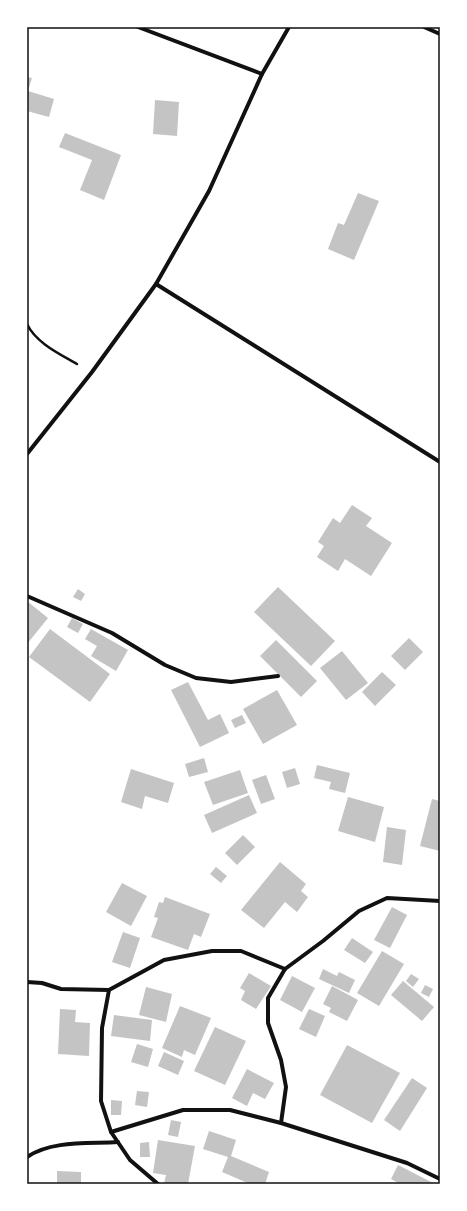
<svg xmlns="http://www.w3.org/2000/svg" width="467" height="1211" viewBox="0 0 467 1211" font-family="'Alegreya Sans',sans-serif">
<rect width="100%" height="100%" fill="#fff"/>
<g fill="#c4c4c4">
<path d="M27 77 32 78 28 91 54 99 49 117 27 111Z"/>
<path d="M155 100 179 102 177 136 153 134Z"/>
<path d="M65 133 121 155 104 200 80 190 92 160 59 147Z"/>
<path d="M358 193 379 201 354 260 328 249 338 223 344 225Z"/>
<path d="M352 505 372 518 366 526 392 543 371 576 345 559 338 571 317 557 324 546 318 542 333 518 340 523Z"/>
<path d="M278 587 335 641 311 666 254 612Z"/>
<path d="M78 589 85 594 81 601 73 597Z"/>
<path d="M27 601 48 618 27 644Z"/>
<path d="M72 618 83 624 78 633 67 627Z"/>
<path d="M50 629 110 674 90 702 29 657Z"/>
<path d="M91 629 128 650 116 671 91 656 97 646 85 639Z"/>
<path d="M409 638 423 652 405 670 391 656Z"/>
<path d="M276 640 317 681 301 697 260 656Z"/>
<path d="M342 651 368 683 346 700 320 668Z"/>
<path d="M382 672 396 685 375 706 362 692Z"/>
<path d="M188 682 208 720 220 714 229 733 200 747 171 690Z"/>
<path d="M277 690 297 725 263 744 243 709Z"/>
<path d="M242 715 246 723 235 728 231 720Z"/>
<path d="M204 758 208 772 189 777 185 764Z"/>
<path d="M317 765 350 773 345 793 329 789 331 782 314 778Z"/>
<path d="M295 768 300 784 287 788 282 772Z"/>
<path d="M131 769 174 783 168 803 145 796 142 809 121 802Z"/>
<path d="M240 770 248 793 213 805 204 782Z"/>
<path d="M266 775 275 799 261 804 252 780Z"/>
<path d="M249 795 257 813 212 833 204 815Z"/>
<path d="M348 797 384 807 375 842 338 831Z"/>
<path d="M432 799 440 801V851L420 846Z"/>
<path d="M387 827 406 830 402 865 383 862Z"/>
<path d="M243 835 255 847 237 865 225 853Z"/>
<path d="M280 862 306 884 301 891 308 897 297 912 285 902 264 928 241 910Z"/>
<path d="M216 867 227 876 221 883 210 874Z"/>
<path d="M122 883 147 896 131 926 106 912Z"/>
<path d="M165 897 210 914 201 937 194 934 188 950 151 937 158 918 154 917 159 902 163 903Z"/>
<path d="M392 907 407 915 390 948 374 940Z"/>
<path d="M123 932 140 938 130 968 112 962Z"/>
<path d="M352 938 373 952 365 963 344 950Z"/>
<path d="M382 951 404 964 379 1006 357 993Z"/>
<path d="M323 969 337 976 339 972 355 980 349 993 319 979Z"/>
<path d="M249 973 271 986 256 1009 241 1000 245 991 240 988Z"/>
<path d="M411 974 419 979 413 987 406 981Z"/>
<path d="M292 976 315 988 302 1012 280 1000Z"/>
<path d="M403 981 434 1007 422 1021 391 995Z"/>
<path d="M425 985 433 989 429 997 421 993Z"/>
<path d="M332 986 358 1000 347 1021 329 1012 331 1008 323 1004Z"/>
<path d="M146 987 172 994 166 1022 139 1015Z"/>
<path d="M180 1006 211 1018 195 1055 184 1050 182 1057 162 1048Z"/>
<path d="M60 1009 76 1010 75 1022 90 1023 89 1056 58 1054Z"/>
<path d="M309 1009 325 1016 316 1037 299 1029Z"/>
<path d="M114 1015 152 1020 150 1041 111 1036Z"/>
<path d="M215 1027 246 1041 225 1085 194 1071Z"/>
<path d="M137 1044 153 1049 148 1067 131 1062Z"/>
<path d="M347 1045 400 1073 372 1123 320 1095Z"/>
<path d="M164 1052 184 1061 178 1075 158 1066Z"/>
<path d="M247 1069 274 1083 265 1099 253 1093 247 1106 232 1098Z"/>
<path d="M412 1078 427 1088 400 1131 384 1120Z"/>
<path d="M137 1091 149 1092 147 1107 135 1105Z"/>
<path d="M111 1100 122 1101 121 1115H111Z"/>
<path d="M171 1120 181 1122 178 1137 168 1135Z"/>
<path d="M209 1131 236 1140 231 1156 269 1172 265 1184H250L222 1172 228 1157 203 1149Z"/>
<path d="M158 1140 195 1146 188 1184H164L166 1175 153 1173Z"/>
<path d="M149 1142 150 1157H140V1143Z"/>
<path d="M398 1165 433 1183 432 1184H400L391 1179Z"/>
<path d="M57 1171 81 1172V1184H57Z"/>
</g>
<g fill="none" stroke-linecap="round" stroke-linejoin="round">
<path stroke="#111" stroke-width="2.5" d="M27 324C36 343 60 354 77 364"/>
<g stroke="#111" stroke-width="4">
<path d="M138 27 262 74"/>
<path d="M424 27 440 34"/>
<path d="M156 284 440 462"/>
<path d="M27 454 92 372 156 284 209 191 262 74 289 27"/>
<path d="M27 596 112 633 165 665 196 678 231 682 278 676"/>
<path d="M27 982 42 983 61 989 109 990 164 960 212 951H241L285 969"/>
<path d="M109 990 102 1028 101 1101 111 1132 130 1160 158 1184"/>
<path d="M281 1123 286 1087 281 1060 268 1023V998L285 969 323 941 359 911 387 898 440 901"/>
<path d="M111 1132 183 1110H230L281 1123 407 1163 440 1179"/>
<path d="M27 1157C52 1140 89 1144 118 1142"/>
</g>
</g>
<rect width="467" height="1211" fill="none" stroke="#ffffff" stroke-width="56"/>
<rect x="28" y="28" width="411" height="1155" fill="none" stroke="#111" stroke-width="1.5"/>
</svg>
